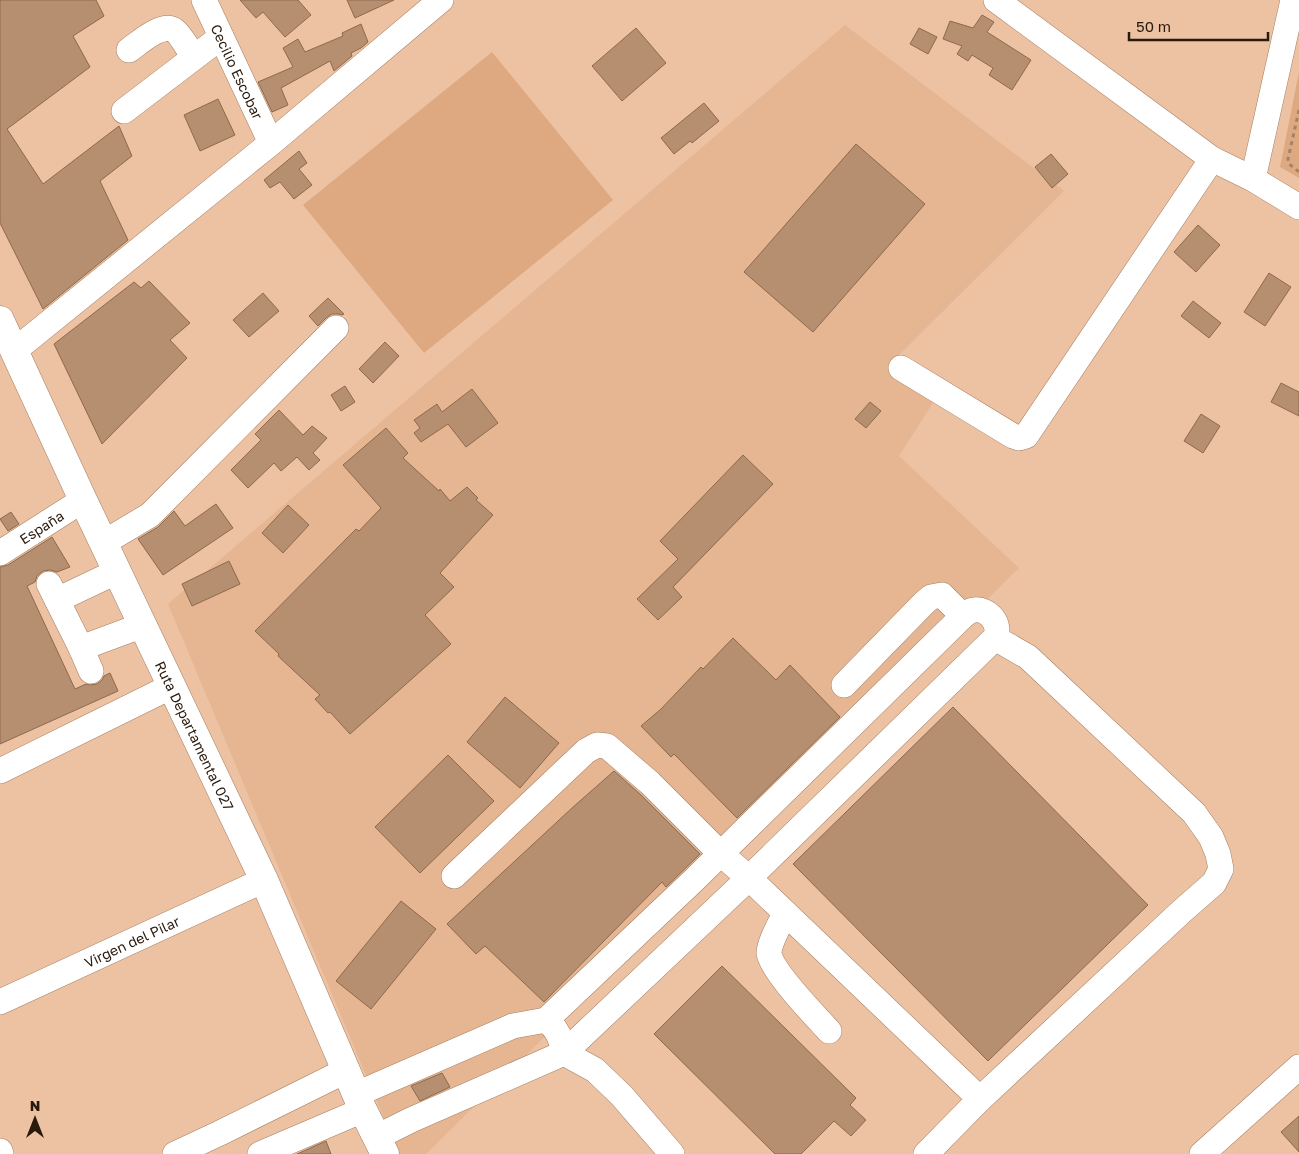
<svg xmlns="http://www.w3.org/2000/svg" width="1299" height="1154" font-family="'Golos Text',sans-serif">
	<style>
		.built { fill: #e6b692 }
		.green { fill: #dea981 }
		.building { fill: #b68e70; stroke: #8f694c }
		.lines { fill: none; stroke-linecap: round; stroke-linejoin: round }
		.minor-casing { stroke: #a57e60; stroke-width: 26 }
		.major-casing { stroke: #a57e60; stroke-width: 29 }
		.path { stroke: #a2826a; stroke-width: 3; stroke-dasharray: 4 4; stroke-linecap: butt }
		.minor { stroke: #fff; stroke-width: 25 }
		.major { stroke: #fff; stroke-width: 28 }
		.labels { text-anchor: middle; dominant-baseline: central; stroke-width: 4; stroke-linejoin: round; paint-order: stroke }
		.street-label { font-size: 14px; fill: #291a0e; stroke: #edc2a3 }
	</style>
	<rect width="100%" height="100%" fill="#edc2a3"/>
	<!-- built -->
	<path class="built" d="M845,25L1064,191L887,367L938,395L899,456L1019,568L426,1154H399L168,604Z"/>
	<!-- green -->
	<path class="green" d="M492,52L613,200L424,353L303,205Z
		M1299,72V178L1280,167Z"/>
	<!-- building -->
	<path class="building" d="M0,0H96L104,16L73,36L90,67L7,129L43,184L119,126L132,156L100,181L128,240L43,309L0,223Z
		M240,0H298L311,15L285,37L263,12L256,18Z
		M347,0H394L355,18Z
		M982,15L994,22L987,32L1031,60L1012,90L989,75L993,68L972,55L968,61L957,54L962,46L943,39L950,21L973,28Z
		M361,24L368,42L361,48L351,53L352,56L334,71L330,61L281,88L288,105L272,112L258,82L293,67L283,48L298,39L305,52L343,36L342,33Z
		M636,28L666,63L622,101L592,66Z
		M919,28L937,37L928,54L910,44Z
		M218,99L235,135L200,151L184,115Z
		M704,103L719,121L692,143L690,141L674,154L661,138Z
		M856,144L925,204L813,332L744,272Z
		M299,151L307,163L299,169L312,185L294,199L280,182L270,188L264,180Z
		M1051,154L1068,174L1052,188L1035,167Z
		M1198,225L1220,245L1196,272L1174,252Z
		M1269,273L1291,287L1265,326L1244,312Z
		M149,281L190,323L170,340L187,358L102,444L54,344L134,282L141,288Z
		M263,293L279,311L249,337L233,320Z
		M328,298L344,314L342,315L339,314H332L326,318L318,326L309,316Z
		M1193,301L1221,323L1209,338L1181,316Z
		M385,342L399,356L373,383L359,369Z
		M1281,383L1299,392V416L1271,402Z
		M345,386L355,402L341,411L331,395Z
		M472,389L498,423L466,447L448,424L421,442L414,433L420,428L414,420L437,404L442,412Z
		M870,402L881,411L866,428L855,419Z
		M279,410L303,435L312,426L327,438L313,453L320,460L309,470L297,457L281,471L274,463L248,488L231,470L261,440L255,434Z
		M1201,414L1220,426L1203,453L1184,441Z
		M386,428L408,453L403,458L439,491L440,489L450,501L467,487L478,498L476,500L493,515L440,573L454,587L425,615L451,644L350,734L330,712L328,713L315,699L320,695L278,656L279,654L255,631L356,529L359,531L381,508L343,465Z
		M743,455L773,484L673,587L682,597L658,620L637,599L678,559L660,541Z
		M216,504L233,528L163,575L138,539L158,527L174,511L185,526Z
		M288,505L309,525L283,553L262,533Z
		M11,512L19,524L8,531L0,519Z
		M52,537L70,567L57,572L50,570L43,571L37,576L35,582L27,586L75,689L86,684L90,685L97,684L102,680L104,676L110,673L118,691L0,744V567L8,565Z
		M229,561L240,584L192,606L182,584Z
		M733,638L776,680L790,665L840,717L737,818L674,754L671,757L641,726L661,709L701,667L703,669Z
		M505,697L559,743L520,788L467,742Z
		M953,707L1148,905L988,1061L793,864Z
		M448,755L494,801L420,873L375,827Z
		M614,771L640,794L700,854L666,887L662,882L544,1002L485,946L476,954L447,924L572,808Z
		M401,901L436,929L371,1009L336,981Z
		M722,966L856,1098L850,1105L866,1120L851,1136L834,1121L801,1154H775L654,1034Z
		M442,1073L450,1087L420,1101L411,1086Z
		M1299,1116V1152L1281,1132Z
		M326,1141L331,1154H297Z"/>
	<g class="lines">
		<defs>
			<g id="minor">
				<path id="s1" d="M204,0L271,143"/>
				<path d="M996,0L1212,159L1253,179L1299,207"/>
				<path d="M129,50C139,43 163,21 175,31C180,34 190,52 194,57"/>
				<path d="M124,111L221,37"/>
				<path d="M1253,179L1293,0"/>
				<path d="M14,351L271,143L441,0"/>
				<path d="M901,368L1013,436L1019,438L1026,436L1212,159"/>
				<path d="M103,543L150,515L336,328"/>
				<path id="s2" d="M0,553L83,500"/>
				<path d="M49,584L57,600L118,571"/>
				<path d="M57,600L81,648"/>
				<path d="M91,671L81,648L143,625"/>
				<path d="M844,685L924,603L931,597L942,595L963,616"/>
				<path d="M0,771L172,686"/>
				<path d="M454,876L586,751L597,745L607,746L650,783L721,854L749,878L980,1099"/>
				<path d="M785,913C781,922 769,943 769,953C771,970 816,1017 829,1031"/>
				<path id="s3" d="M0,1002L264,880"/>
				<path d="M546,1020C558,1029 561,1039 564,1053L595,1070L622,1096L672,1154"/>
				<path d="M357,1094L513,1026L546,1020L694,880L963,616C967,613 971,610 974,610C989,608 1002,625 995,638L749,878L564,1053L411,1120L377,1137"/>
				<path d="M0,1151L1,1154"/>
				<path d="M175,1154L220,1133L347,1070"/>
				<path d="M260,1154L363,1110"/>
				<path d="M926,1154L980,1099L1182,911L1214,883L1221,869L1218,854L1211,837L1194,813L1028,657L995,638"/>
				<path d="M1202,1154L1299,1067"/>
			</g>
			<g id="major">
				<path id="s4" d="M0,320L83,500L264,880L363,1110L385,1154"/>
			</g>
		</defs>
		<!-- minor casing -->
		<use href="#minor" class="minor-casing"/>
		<!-- major casing -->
		<use href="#major" class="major-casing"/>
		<!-- path -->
		<path class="path" d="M1299,110L1288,159L1289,164L1299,172"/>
		<!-- minor -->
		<use href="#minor" class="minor"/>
		<!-- major -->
		<use href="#major" class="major"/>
	</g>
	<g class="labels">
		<!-- street labels -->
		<g class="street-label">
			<text stroke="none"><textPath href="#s1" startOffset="79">Cecilio Escobar</textPath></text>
			<text stroke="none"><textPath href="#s2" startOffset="49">España</textPath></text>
			<text stroke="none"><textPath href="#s4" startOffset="459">Ruta Departamental 027</textPath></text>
			<text stroke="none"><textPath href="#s3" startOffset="145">Virgen del Pilar</textPath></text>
		</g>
	</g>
	<!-- north arrow -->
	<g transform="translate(35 1119)" stroke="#edc2a3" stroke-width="4" paint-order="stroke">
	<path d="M0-4L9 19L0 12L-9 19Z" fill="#291a0e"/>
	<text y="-8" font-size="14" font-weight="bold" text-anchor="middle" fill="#291a0e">N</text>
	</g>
	<!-- scale -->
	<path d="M1129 32v8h139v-8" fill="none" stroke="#291a0e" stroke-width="2.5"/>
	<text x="1136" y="32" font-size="15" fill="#291a0e" stroke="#edc2a3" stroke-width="4" paint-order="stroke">50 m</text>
</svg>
